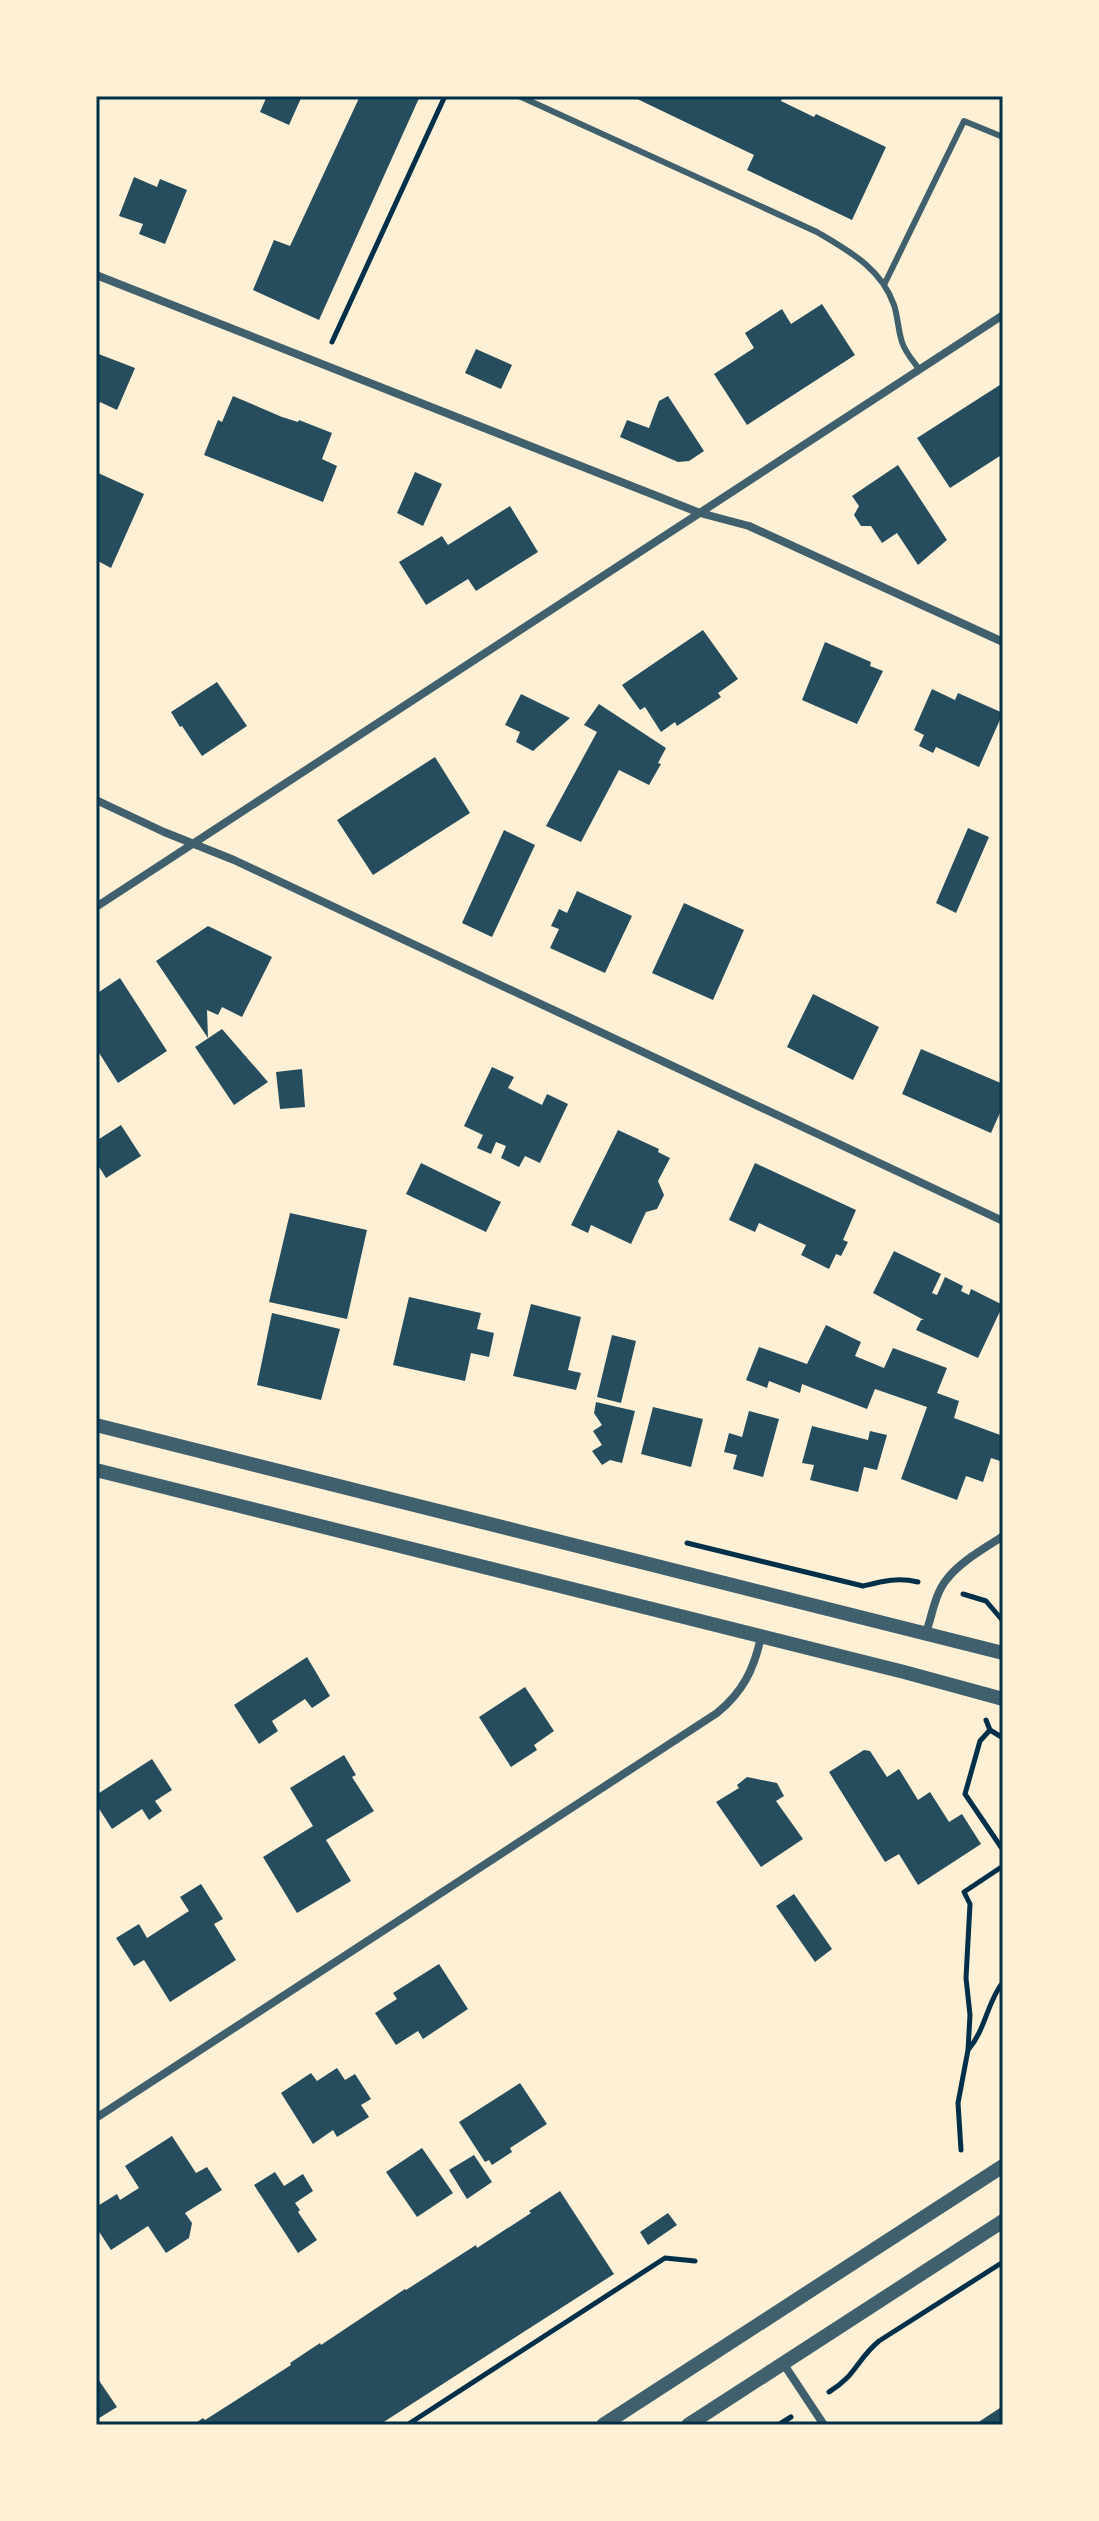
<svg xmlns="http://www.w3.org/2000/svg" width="1099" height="2521" font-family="'Sofia Sans Condensed',sans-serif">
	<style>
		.building { fill: #264d5e }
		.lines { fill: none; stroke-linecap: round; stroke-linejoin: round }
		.path { stroke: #003049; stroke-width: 5 }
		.service { stroke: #3f606c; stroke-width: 6 }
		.minor { stroke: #3f606c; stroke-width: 8 }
		.tertiary { stroke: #3f606c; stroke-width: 14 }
		.neatline { fill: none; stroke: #003049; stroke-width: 3 }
	</style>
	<rect width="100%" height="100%" fill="#fdf0d5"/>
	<!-- building -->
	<path class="building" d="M267,96H302L289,125L260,112Z
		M360,96H420L319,320L253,290L274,240L290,246Z
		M631,96H783L781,101L814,117L816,114L886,147L852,220L747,170L754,155Z
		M134,177L157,187L160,179L187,190L165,244L139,234L143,224L119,216Z
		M822,304L855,355L747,425L714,374L754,348L745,333L782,309L791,324Z
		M476,349L512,365L501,389L465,373Z
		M96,353L135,368L117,410L100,402L96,411Z
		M1003,383V454L950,488L917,438Z
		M233,396L282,417L298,422L299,420L332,433L322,459L337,466L323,502L204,455L218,420L222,422Z
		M668,396L704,451L689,461L678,462L620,437L627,420L649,428L659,401Z
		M898,465L947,540L918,565L897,533L882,543L871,526H861L854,515L859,506L852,496Z
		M96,472L144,494L111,568L96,560Z
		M415,472L442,484L423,526L397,513Z
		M510,506L538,552L476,591L468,579L426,605L399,562L442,536L448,545Z
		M703,630L738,679L718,693L721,697L677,726L675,722L661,732L645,707L640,710L622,685Z
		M825,642L871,662L870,666L883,671L857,724L802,700Z
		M217,682L247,726L202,756L182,726L180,727L171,712Z
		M932,689L955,700L958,693L1003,713L979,767L936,747L933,753L919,746L924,735L914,730Z
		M521,694L570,718L533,751L516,742L520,732L505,725Z
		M599,704L666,748L658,763L661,764L649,785L619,770L581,842L546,826L597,732L584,725Z
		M435,757L470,813L373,875L337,820Z
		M968,828L989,837L956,913L936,903Z
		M504,830L535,845L492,937L462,923Z
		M577,891L632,916L605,973L550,948L559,929L551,926L559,909L567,913Z
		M684,903L744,930L713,1000L652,973Z
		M208,926L272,957L242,1017L222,1007L218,1015L207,1010L208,1038L156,961Z
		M120,978L167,1051L118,1083L96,1048V994Z
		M813,994L879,1027L853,1080L787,1047Z
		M222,1029L268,1082L234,1105L195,1047Z
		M921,1049L1003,1084V1106L991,1133L902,1094Z
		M492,1067L514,1077L508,1088L542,1105L547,1094L568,1104L540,1163L525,1156L519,1167L501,1158L506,1146L496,1142L491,1154L477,1148L483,1135L464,1126Z
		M302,1069L305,1107L280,1109L276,1072Z
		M121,1125L141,1156L106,1178L96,1162V1141Z
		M618,1130L659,1149L658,1152L670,1158L658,1181L664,1195L657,1209L646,1212L631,1244L591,1225L588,1233L571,1225Z
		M421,1163L501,1202L486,1232L406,1194Z
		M755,1163L856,1210L843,1240L848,1242L841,1256L836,1254L829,1269L801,1255L806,1245L759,1223L755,1232L729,1220Z
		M290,1213L367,1230L347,1319L269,1302Z
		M894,1251L941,1274L932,1293L937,1295L945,1277L963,1286L961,1291L969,1295L971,1289L1003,1305L978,1358L916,1330L921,1320H924L873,1293Z
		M409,1297L481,1313L477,1329L494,1333L489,1357L471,1353L465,1381L393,1365Z
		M531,1304L581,1317L568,1370L581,1373L576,1390L513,1376Z
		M272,1313L340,1329L321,1400L257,1385Z
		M826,1325L861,1342L855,1356L884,1368L893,1348L947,1368L937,1393L959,1401L954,1418L1003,1436V1462L991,1458L983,1482L966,1476L957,1500L901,1479L927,1407L875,1389L867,1409L802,1384L800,1393L769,1381L767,1388L746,1380L759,1347L807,1364Z
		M612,1335L636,1341L621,1403L597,1397Z
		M596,1402L635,1411L622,1463L610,1460L602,1465L592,1451L602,1445L593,1431L602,1425L594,1413Z
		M653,1407L703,1419L691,1467L641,1454Z
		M749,1411L779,1419L763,1477L733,1469L737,1455L724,1452L729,1433L742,1437Z
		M812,1426L868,1440L870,1431L887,1435L877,1470L864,1467L858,1492L810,1480L814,1465L802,1463Z
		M307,1657L330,1696L312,1708L305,1699L272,1721L278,1731L259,1744L234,1705Z
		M525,1687L554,1731L534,1745L537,1750L511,1767L479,1717Z
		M864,1750L870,1751L887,1777L899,1769L918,1800L930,1792L949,1822L962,1814L981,1844L918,1885L899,1854L885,1862L829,1772Z
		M344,1755L356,1775L352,1777L374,1811L326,1840L351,1881L297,1913L263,1857L313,1826L290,1788Z
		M152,1759L172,1790L155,1801L162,1811L149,1820L142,1809L112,1829L96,1804V1795Z
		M747,1777L777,1783L784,1796L776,1801L803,1839L761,1867L716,1802L739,1788L737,1785Z
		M201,1884L223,1919L214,1924L236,1960L170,2002L144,1960L134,1966L116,1938L139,1924L147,1938L189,1911L180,1897Z
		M794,1894L832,1949L815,1962L776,1906Z
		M439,1964L468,2009L423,2039L418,2031L396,2045L375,2013L397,1999L393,1993Z
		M337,2068L345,2080L355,2074L371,2099L361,2105L369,2117L337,2137L333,2130L313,2144L281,2093L311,2073L317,2081Z
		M520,2083L547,2124L510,2148L512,2152L492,2165L489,2160L485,2162L459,2122Z
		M172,2136L196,2173L207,2167L222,2190L185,2213L192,2223L189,2238L166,2253L148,2226L111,2250L96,2227V2207L117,2194L120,2200L139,2188L125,2166Z
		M422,2148L453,2193L417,2217L386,2172Z
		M474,2155L492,2182L467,2199L449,2170Z
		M275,2172L284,2186L303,2174L313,2191L295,2203L300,2210L298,2212L317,2240L298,2253L254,2185Z
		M560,2191L614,2274L379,2425H193L203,2418L205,2420L291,2365L290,2363L320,2343L321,2345L405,2289L406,2290L476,2245L477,2248L531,2213L529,2211Z
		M668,2213L677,2225L648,2245L640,2232Z
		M96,2376L117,2407L96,2420Z
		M1003,2406V2425H974Z"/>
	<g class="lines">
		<!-- path -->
		<path class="path" d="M332,342L445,96
			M687,1543L863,1586C883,1581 898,1577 918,1582
			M963,1594L986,1601L1003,1621
			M986,1720L990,1730L1003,1738
			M990,1730L980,1741L965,1794L1003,1850
			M968,2050C986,2029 987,2002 1003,1982
			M961,2150L958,2103L968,2050L970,2015L966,1978L970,1904L964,1892L1003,1866
			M829,2392C856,2376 857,2359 879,2341L1003,2262
			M407,2425L665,2258L695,2261
			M778,2425L791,2417"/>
		<!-- service -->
		<path class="service" d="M519,96L817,232C849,251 881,268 894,305C898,317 898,330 902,342C905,352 913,361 919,369
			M884,285L964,121L1003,137"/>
		<!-- minor -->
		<path class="minor" d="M96,275L700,513L749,526L1003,642
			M96,800L164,832L234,860L1003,1221
			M96,907L1003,315
			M926,1633C932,1616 935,1593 947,1579C961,1561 984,1549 1003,1536
			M96,2118L717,1713C743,1692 754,1669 761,1637
			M783,2363L824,2425"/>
		<!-- tertiary -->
		<path class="tertiary" d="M96,1425L1003,1653
			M96,1470L904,1672L1003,1699
			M603,2425L1003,2166
			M688,2425L1003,2221"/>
	</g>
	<!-- border -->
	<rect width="1099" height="2521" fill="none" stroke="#fdf0d5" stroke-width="196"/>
	<rect x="98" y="98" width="903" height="2325" class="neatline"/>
</svg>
